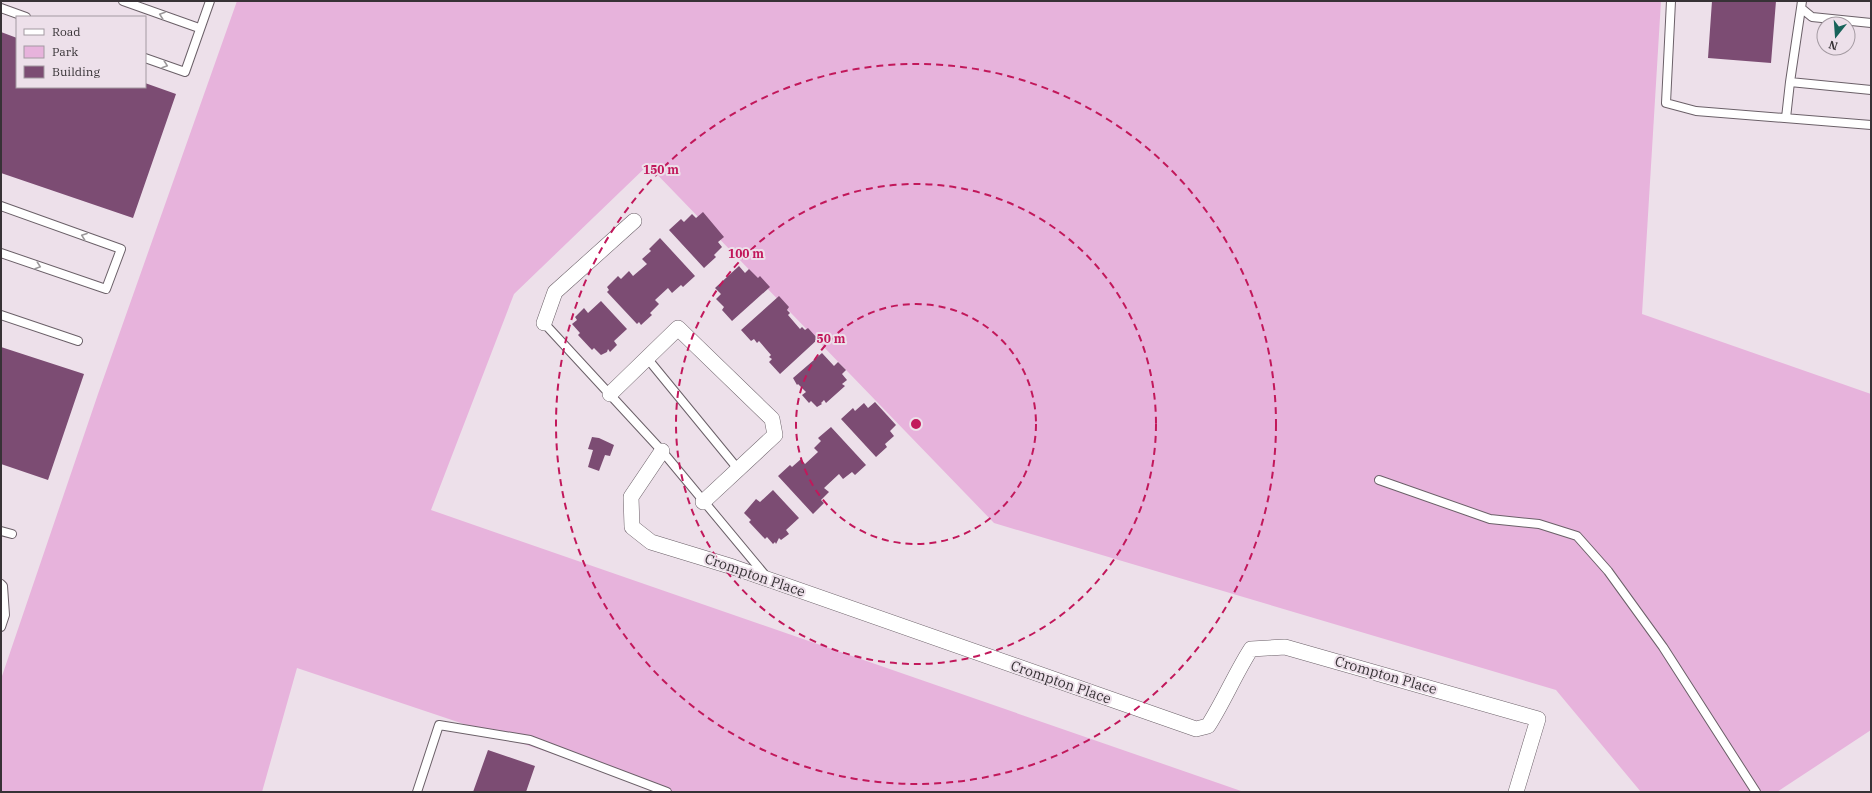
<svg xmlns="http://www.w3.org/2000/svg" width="1872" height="793" font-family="'IBM Plex Serif',serif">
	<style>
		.green { fill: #e7b3dc }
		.building { fill: #7c4c73 }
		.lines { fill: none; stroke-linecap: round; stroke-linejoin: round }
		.service-casing { stroke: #6b6068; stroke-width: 10 }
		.minor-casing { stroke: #6b6068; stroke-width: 16 }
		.service { stroke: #fff; stroke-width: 8 }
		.minor { stroke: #fff; stroke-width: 15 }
		.oneway { stroke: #9b989a }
		.ring { fill: none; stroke: #c2185b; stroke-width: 2; stroke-dasharray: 7 5 }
		.labels { text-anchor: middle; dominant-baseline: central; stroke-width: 4; stroke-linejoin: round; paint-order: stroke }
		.street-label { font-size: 14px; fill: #373236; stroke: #ede0ea }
		.centre { fill: #c2185b; stroke: #ede0ea; stroke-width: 2 }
		.ring-label { font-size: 12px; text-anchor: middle; font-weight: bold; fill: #c2185b; stroke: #ede0ea; stroke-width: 4; stroke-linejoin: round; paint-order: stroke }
	</style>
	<rect width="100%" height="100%" fill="#ede0ea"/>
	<!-- green -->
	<path class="green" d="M237,1H1661L1642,314L1871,394V730L1777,792H1641L1556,690L994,523L648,165L514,294L431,510L1244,792H667L297,668L262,792H1V679L98,394Z"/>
	<!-- building -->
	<path class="building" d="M1712,1H1776L1771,63L1708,58Z
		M1,32L17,38V87H145V83L176,94L133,218L1,173Z
		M703,212L724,237L718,242L722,247L714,255L716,257L704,268L669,230L681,219L684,222L692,214L696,218Z
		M660,238L695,276L683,287L681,285L672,293L668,288L655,300L659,304L650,313L652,315L641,325L639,322L637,324L607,292L609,290L607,287L618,276L621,279L629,271L633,276L647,264L642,259L651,251L649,249Z
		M739,266L745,273L749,269L758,278L760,276L770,287L732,321L722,310L724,307L716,299L721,294L715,288Z
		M779,296L789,307L787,310L790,313L788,315L800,329L802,327L805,330L808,328L818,339L780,374L769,362L772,359L769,357L771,355L759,341L757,343L754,339L751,341L741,330Z
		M601,301L627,329L614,341L617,345L610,352L608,349L607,352L601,355L594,348L592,350L578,335L580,333L572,324L577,320L575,317L584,308L588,313Z
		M1,347L84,374L48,480L1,464Z
		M822,353L834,366L838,362L846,370L842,374L847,380L842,384L845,386L826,403L824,400L821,403L822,404L817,407L811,401L809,403L802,395L806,392L798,384L797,385L793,378Z
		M875,402L896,425L890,431L894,436L885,444L887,447L876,457L841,419L853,408L855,411L864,403L868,408Z
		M831,427L866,465L855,475L852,472L843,479L839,474L824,488L829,492L821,500L824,503L813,514L778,476L790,465L792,467L801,459L805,464L818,452L814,448L821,441L818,438Z
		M592,437L599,438L614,445L610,456L605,455L599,471L588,467L593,450L588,449Z
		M773,490L799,518L786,530L789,534L781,540L779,538L776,544L775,542L773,544L767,537L765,539L749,522L751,520L744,513L756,499L760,502Z
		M488,750L535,766L526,792H473Z"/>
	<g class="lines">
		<defs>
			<path id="service" d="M123,1L199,28
				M1671,1L1666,103L1696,111L1871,125
				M1802,1L1801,8L1812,17L1871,23
				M1,8L26,17
				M145,58L185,72L210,1
				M1790,82L1801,8
				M1786,118L1790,82L1871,90
				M1,206L121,249L106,289L1,253
				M1,315L78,341
				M544,323L662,451L765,575
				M647,358L738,469
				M1379,480L1490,519L1539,524L1577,536L1608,571L1663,647L1756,792
				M1,531L12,534
				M1,584L3,586L5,615L1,627
				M417,792L439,725L530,740L667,792"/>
			<path id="minor" d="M544,323L555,292L634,221
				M610,394L678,328L772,419L775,435L703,502
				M662,451L631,497L632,527L651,542L733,567L1196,729L1208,726C1224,701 1235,674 1251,649L1285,647L1538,719L1516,792"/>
		</defs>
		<!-- service casing -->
		<use href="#service" class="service-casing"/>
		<!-- minor casing -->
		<use href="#minor" class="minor-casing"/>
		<!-- service -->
		<use href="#service" class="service"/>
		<!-- minor -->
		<use href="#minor" class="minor"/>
	</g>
	<!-- one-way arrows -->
	<defs><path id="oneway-chevron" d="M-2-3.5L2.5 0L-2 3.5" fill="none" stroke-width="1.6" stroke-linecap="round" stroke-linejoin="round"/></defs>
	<g class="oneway">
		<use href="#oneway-chevron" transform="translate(162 15) rotate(-161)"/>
		<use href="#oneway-chevron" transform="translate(165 65) rotate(19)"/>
		<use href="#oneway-chevron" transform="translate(84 236) rotate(-160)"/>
		<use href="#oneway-chevron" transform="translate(38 266) rotate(19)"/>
	</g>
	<!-- distance rings -->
	<g class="ring">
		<circle cx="916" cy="424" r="120"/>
		<circle cx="916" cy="424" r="240"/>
		<circle cx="916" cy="424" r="360"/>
	</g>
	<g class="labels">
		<!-- street labels -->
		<g class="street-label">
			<text transform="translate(755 575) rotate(19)">Crompton Place</text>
			<text transform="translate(1386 675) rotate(16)">Crompton Place</text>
			<text transform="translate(1061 682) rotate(19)">Crompton Place</text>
		</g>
	</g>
	<circle cx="916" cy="424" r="6" class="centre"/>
	<g class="ring-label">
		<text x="661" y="174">150 m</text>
		<text x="746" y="258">100 m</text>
		<text x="831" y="343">50 m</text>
	</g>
	<!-- border -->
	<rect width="1872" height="793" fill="none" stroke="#373236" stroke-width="4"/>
	<!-- legend -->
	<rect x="16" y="16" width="130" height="72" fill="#ede0ea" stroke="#a49aa2"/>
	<rect x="24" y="29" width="20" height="6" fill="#ffffff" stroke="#a49aa2"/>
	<text x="52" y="36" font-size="12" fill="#373236">Road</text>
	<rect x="24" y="46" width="20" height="12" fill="#e7b3dc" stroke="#a49aa2"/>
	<text x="52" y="56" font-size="12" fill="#373236">Park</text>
	<rect x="24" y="66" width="20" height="12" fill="#7c4c73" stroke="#a49aa2"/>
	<text x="52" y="76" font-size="12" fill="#373236">Building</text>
	<!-- north arrow -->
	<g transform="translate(1836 36) rotate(197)"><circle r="19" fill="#ede0ea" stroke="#a49aa2"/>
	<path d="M0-3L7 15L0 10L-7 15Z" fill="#18635a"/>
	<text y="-6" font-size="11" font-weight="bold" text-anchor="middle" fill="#373236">N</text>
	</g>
</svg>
